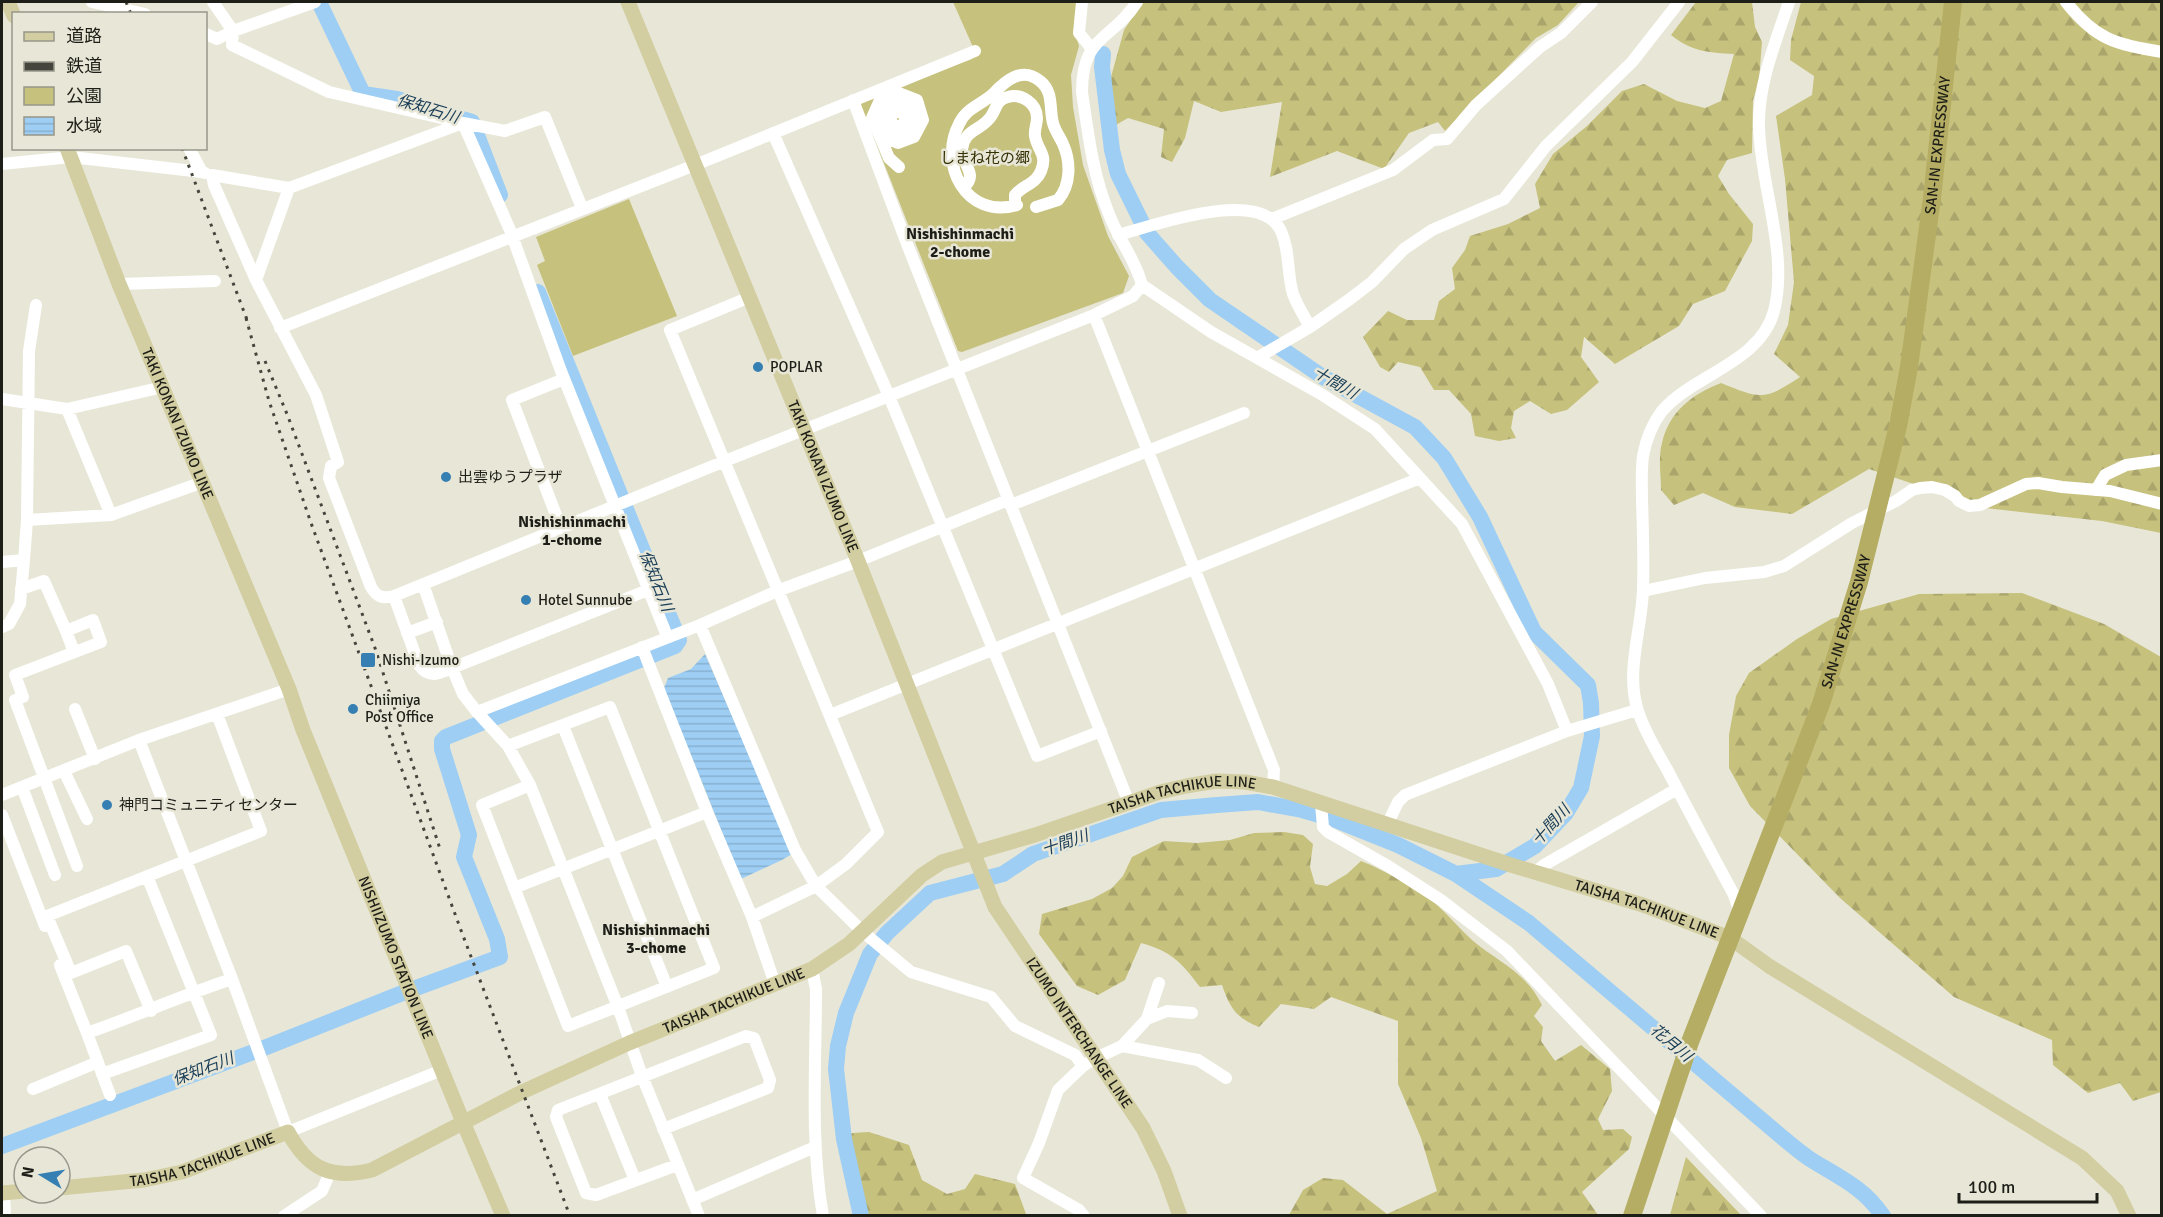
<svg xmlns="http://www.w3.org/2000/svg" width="2163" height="1217" font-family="Signika,'Noto Sans JP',sans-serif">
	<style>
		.green { fill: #c6c17d }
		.forest { fill: url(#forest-firs) }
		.water { fill: url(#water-rules) }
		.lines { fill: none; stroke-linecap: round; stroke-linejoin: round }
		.river { stroke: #9ecef4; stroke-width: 16 }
		.minor { stroke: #fff; stroke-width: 12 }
		.major { stroke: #d2cea1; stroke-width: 15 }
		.highway { stroke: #b4ad63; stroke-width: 18 }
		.rail { stroke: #46453d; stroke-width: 3; stroke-dasharray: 3 6; stroke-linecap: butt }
		.poi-dot { fill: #357fb3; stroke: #e8e7d7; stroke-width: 2 }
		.labels { text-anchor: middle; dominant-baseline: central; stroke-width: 5; stroke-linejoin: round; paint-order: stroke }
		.street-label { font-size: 15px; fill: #1e1e18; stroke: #e8e7d7 }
		.park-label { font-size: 15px; fill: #332f03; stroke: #e8e7d7 }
		.poi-label { font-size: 15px; fill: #1e1e18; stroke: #e8e7d7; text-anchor: start }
		.water-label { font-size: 16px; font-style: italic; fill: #183c56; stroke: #e8e7d7 }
		.neighbourhood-label { font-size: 16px; font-weight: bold; fill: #1e1e18; stroke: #e8e7d7 }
	</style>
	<defs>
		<pattern id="forest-firs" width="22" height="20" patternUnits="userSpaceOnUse" patternTransform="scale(1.5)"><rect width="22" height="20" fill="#c6c17d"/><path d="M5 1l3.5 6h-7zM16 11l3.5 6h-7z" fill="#aaa56b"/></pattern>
		<pattern id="water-rules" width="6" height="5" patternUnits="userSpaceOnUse" patternTransform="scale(1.5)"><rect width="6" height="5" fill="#9ecef4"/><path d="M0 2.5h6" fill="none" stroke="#88b0d0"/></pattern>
	</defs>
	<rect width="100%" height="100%" fill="#e8e7d7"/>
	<!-- green -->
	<path class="green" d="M953,2H1078L1075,33L1079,46L1071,75L1073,107L1083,165L1108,236L1129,276L1123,293L962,352L958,351L861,105L862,101L972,59L973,47Z
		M629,199L677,316L573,356L537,265L545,261L536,237Z"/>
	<!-- forest -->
	<path class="forest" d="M1143,2H1579L1558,25L1536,38L1445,131L1438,122L1409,133L1384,169L1337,151L1270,177L1282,102L1221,112L1194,101L1185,138L1172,162L1161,157L1164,129L1128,118L1114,126L1109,84L1124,30Z
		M1696,2H1752L1755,27L1762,42L1759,80L1753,100L1752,153L1727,160L1718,176L1729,194L1753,224L1752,241L1725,291L1693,304L1679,326L1615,364L1584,337L1581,357L1599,382L1567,410L1551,414L1530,401L1514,411L1511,428L1516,438L1499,441L1475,436L1471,414L1449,390H1434L1420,367L1398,362L1389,372L1380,367L1363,337L1388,311L1407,320H1434L1439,301L1455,289L1452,268L1465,250L1470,236L1508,224L1540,208L1535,184L1553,154L1587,126L1622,91L1644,84L1677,101L1705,108L1721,101L1734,54C1709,53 1690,51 1671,35Z
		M1801,2H2161V533L2102,521L1985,508L1869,469L1792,514L1735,507L1703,493L1674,505L1661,490C1661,475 1658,457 1662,443C1669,412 1692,394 1721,383C1761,399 1763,401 1800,377L1774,354L1788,325L1794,282L1785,179L1776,116L1812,95L1814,76L1790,60L1791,40Z
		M2022,593L2104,624L2161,657V1092L2133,1101L2120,1083L2088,1093L2053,1065L2052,1040L1954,997L1840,898L1750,806L1729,768V735L1736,696L1749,673L1797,639L1831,619L1919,594Z
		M1284,832L1303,835L1313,844L1310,867L1315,884L1327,886L1347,874L1361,861C1382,869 1420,890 1437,905C1449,916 1460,929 1472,940C1498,962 1526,972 1542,1005L1534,1016L1543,1027L1541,1041L1555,1061L1581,1045L1610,1069L1612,1091L1598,1119L1603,1130L1623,1129L1632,1137L1629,1149L1582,1192L1598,1215H1289L1303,1190L1323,1178L1343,1180L1387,1214L1437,1191L1421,1138L1398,1084V1021L1331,997L1314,1009L1281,1004L1259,1027C1236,1018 1230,1008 1222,985L1200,987C1181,962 1171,951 1141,943L1125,980L1098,995L1077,986L1039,934L1042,914L1092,899L1112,888L1123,876L1132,857L1164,841L1197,843L1230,840L1254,833Z
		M869,1132L909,1145L922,1180L947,1194L965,1189L975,1174L1015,1184L1026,1214L1029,1215H855L840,1147L852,1133Z
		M1686,1157L1741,1215H1670Z"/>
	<!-- water -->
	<path class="water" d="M705,654L792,854L782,860L741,879L664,688L668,678L691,669Z"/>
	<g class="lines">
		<!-- river -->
		<path class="river" d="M319,2L363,94L397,99L472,122L500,195
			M1103,54L1102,67L1112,150L1118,174L1147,233L1177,267L1210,300L1323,377L1415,427L1444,458L1480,517L1534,632L1588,685L1591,703L1592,736L1581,788L1566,813L1535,846L1496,869L1456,874
			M416,988L500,957L497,939L464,857L469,835L442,749V741L446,737L675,646L679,640L538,292
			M2,1146L264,1048L405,992
			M861,1216L844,1139L836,1069L838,1046L846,1013L870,954L887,933L930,893L1003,874L1033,854L1161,810L1217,805L1258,802L1302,810L1333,819L1398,845L1456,874L1529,923L1783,1138C1793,1146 1803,1155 1813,1161C1841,1178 1864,1188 1883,1216"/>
		<!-- minor -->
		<path class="minor" d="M92,2L145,14
			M213,2L233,31L232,45L329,92L463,123L505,131L545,117L582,208
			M1082,2L1079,33L1092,49
			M1137,2C1112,41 1082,34 1082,92C1088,133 1093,176 1109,214C1118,239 1136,260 1142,285L1211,332L1321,394L1375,429L1462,524L1548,684L1567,731
			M2066,2C2096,40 2115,44 2162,52
			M206,34L217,39L233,31L315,2
			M853,100L907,244L1129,803
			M883 118a15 15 0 1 1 30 0a15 15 0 1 1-30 0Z
			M891 119a7 7 0 1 1 14 0a7 7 0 1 1-14 0Z
			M463,123L289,188L212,175L214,185L256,280L316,395L338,462L331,466L329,478L371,587C377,597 382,599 394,596L725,461L1094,315L1133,296L1142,285
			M463,123L510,230L561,371L667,636
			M877,127L881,136L898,143L914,137L923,120L917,100L899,93L880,100L872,118L889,158L899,167
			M773,133L889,396L1037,756L1101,731
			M189,148L202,172L205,173
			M2,164L71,157L202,172
			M964,187C979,174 961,164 962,149C964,131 978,131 988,120C997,112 994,100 1008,97C1021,93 1037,103 1037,118C1037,124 1034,130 1035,136C1037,150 1048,154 1041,171C1036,184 1023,185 1015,195V205
			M1017,205C966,220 938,164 959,124C966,108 981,105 993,94C1005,81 1022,66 1040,81C1054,92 1049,108 1053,123C1055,131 1060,137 1063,144C1071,162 1071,185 1058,200L1036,207
			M1272,219L1393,170L1433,140L1447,139L1476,105L1540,47L1561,33L1592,2
			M1118,235C1153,226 1260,186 1281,231C1290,251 1287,274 1293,294C1297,305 1304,316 1310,327
			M256,280L289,188
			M119,284L215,281
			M750,297L670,330L878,832L846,864L816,886L752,917
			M1094,315L1274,770L1273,787
			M280,328L695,165L975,51
			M1257,358L1310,327L1350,299L1372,282L1404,249L1432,230L1504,199L1546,146L1632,62L1679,2
			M2,399L67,409L163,387
			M67,409L111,515
			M2096,490L2105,475L2126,465L2162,460
			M1011,505L1244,413
			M27,520L111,515L203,482
			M561,528L512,400L564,379
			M2,562L24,560
			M21,589L44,581L66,631
			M648,590L452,668L463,694L477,712L508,746L530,785L618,1007L642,1076L699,1216
			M1643,591L1705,578L1764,572L1784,566L1852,523L1896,501L1912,490L1920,488L1932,487L1945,490L1955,496L1959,501L1969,506L1980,505L2026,484L2038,483L2062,487L2110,491L2162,504
			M394,596L419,665C429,679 439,674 452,668L423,584
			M700,625L795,850L816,886L863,932L911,972L991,997L1015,1026L1075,1055L1083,1066
			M2,627L9,624L20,604L24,560L27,520L29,351L36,305
			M407,633L437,622
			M642,647L707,812L752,917L775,984
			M74,652L66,631L93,620L101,642L15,675L23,697L15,700L77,866
			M75,709L95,759
			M477,712L700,625L777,591L858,561L1008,500
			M830,715L1420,478
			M563,726L667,987
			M139,740L232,979L288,1132L442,1070
			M508,746L610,707L714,968L568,1026L482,805L530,785
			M64,771L87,819
			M22,787L55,875
			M2,795L139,740L289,689
			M1321,804L1323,827L1328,832L1388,866L1441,900L1507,951L1761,1216
			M2,815L45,926
			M1387,825L1398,802L1405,795L1567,731L1637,710
			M1534,873L1544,865L1677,789
			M514,888L707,812
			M1737,914L1738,907L1734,895C1712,854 1690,814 1669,773C1658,753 1645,733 1638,711C1625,672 1642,629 1643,589C1644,560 1643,530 1642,500C1642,486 1641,471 1643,456C1646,440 1652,424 1662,411C1694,374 1760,363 1774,311C1789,252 1760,186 1759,126C1758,84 1776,41 1789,2
			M60,965L87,1033
			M812,969L816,989C816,1064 810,1142 823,1216
			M151,1011L126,951L71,973L47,916L261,831L217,714
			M1147,1019L1167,1011L1192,1013
			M1122,1046L1147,1019L1159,983
			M102,1074L211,1035L147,876
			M33,1089L98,1062
			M600,1094L635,1180
			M110,1095L87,1033C136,1016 183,995 232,979
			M663,1129L768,1088L770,1080L754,1038L746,1036L558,1110L556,1117L586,1193L596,1195L677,1165
			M4,1193L5,1216
			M692,1200L815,1147
			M284,1216L322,1191L330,1172
			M1084,1216L1079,1210L1023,1178L1039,1143L1058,1090L1083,1066L1096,1058L1122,1046L1198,1060L1226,1078"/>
		<!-- major -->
		<g class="major">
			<path d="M8,2L14,16"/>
			<path id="s1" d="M628,2L858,561L995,907L1143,1128L1164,1171L1180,1216"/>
			<path id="s2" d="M67,148L119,284L289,689L303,730L463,1122L503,1216"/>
			<path id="s3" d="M60,1188L144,1180L182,1172L288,1132C308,1169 331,1180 372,1170L522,1092L629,1043L812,969L849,944L922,875L942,862L1035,835L1160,792L1186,786L1216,781L1245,782L1273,787L1511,865L1643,905L1730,938L1769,966L2082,1158L2117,1191L2129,1216"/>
			<path d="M2,1193L24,1191"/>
		</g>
		<!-- highway -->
		<path class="highway" id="s4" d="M1632,1216L1690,1042L1821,704L1859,582L1898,426L1909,367L1932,198L1953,2"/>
		<!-- rail -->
		<path class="rail" d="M126,2L131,14
			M182,148L249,325
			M246,318L269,401L311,523L462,933L570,1216
			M265,361L287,414L375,648L441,852"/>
	</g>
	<!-- markers -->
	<g class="poi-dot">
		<circle cx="758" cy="367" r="6"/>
		<circle cx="446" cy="477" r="6"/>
		<circle cx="526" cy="600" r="6"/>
		<rect x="360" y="652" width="16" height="16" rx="3"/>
		<circle cx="353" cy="709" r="6"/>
		<circle cx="107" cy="805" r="6"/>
	</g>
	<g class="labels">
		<!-- street labels -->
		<g class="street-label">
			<text stroke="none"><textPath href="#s4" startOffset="1118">SAN-IN EXPRESSWAY</textPath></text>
			<text stroke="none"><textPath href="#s2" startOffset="297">TAKI KONAN IZUMO LINE</textPath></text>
			<text stroke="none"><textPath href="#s1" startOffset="513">TAKI KONAN IZUMO LINE</textPath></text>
			<text stroke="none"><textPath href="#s4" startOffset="632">SAN-IN EXPRESSWAY</textPath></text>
			<text stroke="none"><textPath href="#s3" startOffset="1242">TAISHA TACHIKUE LINE</textPath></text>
			<text stroke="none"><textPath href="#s3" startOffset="1728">TAISHA TACHIKUE LINE</textPath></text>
			<text stroke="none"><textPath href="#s2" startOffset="874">NISHIIZUMO STATION LINE</textPath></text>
			<text stroke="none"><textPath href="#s3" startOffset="738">TAISHA TACHIKUE LINE</textPath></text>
			<text stroke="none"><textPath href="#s1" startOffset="1128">IZUMO INTERCHANGE LINE</textPath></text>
			<text stroke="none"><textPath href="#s3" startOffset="146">TAISHA TACHIKUE LINE</textPath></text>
		</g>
		<!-- park labels -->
		<g class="park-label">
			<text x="985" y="158">しまね花の郷</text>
		</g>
		<!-- poi labels -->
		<g class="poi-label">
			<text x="770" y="367">POPLAR</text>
			<text x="458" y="477">出雲ゆうプラザ</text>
			<text x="538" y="600">Hotel Sunnube</text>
			<text x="382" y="660">Nishi-Izumo</text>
			<text x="365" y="700">Chiimiya<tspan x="365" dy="17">Post Office</tspan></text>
			<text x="119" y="805">神門コミュニティセンター</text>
		</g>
		<!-- water labels -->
		<g class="water-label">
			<text transform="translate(428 109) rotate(17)">保知石川</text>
			<text transform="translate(1335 383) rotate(30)">十間川</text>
			<text transform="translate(656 581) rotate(68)">保知石川</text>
			<text transform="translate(1551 825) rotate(-48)">十間川</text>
			<text transform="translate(1065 843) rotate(-19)">十間川</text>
			<text transform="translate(1671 1043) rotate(40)">花月川</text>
			<text transform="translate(203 1069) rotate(-21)">保知石川</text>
		</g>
		<!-- neighbourhood labels -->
		<g class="neighbourhood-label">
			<text x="960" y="234">Nishishinmachi<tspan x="960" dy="18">2-chome</tspan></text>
			<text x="572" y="522">Nishishinmachi<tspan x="572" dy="18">1-chome</tspan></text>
			<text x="656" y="930">Nishishinmachi<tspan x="656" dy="18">3-chome</tspan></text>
		</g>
	</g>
	<!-- border -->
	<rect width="2163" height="1217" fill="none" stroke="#1e1e18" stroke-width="6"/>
	<!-- legend -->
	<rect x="12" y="12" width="195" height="138" fill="#e8e7d7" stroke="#97978b" stroke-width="1.5"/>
	<rect x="24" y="32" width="30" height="9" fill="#d2cea1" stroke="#97978b" stroke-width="1.5"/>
	<text x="66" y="42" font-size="18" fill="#1e1e18">道路</text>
	<rect x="24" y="62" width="30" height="9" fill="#46453d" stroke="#97978b" stroke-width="1.5"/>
	<text x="66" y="72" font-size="18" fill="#1e1e18">鉄道</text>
	<rect x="24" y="87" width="30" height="18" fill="#c6c17d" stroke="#97978b" stroke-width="1.5"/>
	<text x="66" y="102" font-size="18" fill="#1e1e18">公園</text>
	<rect x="24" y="117" width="30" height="18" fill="url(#water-rules)" stroke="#97978b" stroke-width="1.5"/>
	<text x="66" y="132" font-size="18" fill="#1e1e18">水域</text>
	<!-- north arrow -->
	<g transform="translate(42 1175) rotate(281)"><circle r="28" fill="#e8e7d7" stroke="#97978b" stroke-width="1.5"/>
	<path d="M0-4.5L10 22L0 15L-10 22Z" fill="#357fb3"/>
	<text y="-9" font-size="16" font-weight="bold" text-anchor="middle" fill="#1e1e18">N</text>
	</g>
	<!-- scale -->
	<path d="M1959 1193v9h138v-9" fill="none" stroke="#1e1e18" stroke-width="3"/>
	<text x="1968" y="1193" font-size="18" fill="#1e1e18" stroke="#e8e7d7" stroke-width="4.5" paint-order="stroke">100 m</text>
</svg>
